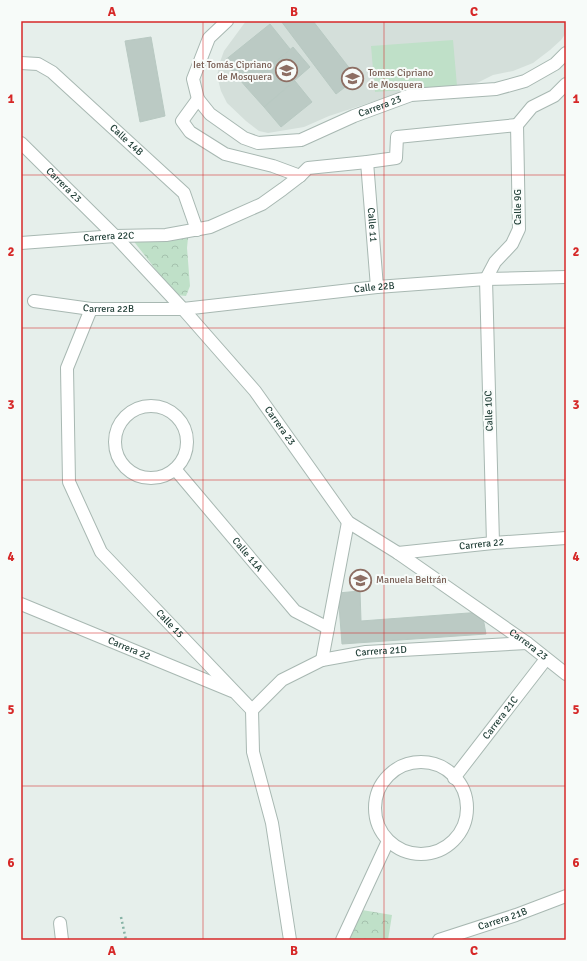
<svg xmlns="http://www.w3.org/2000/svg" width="587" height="961" font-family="Signika,sans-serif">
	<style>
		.built { fill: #d4dfda }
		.park { fill: url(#park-crowns) }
		.pitch { fill: #bfe0c8 }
		.building { fill: #bbcac4; stroke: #b8c9c2 }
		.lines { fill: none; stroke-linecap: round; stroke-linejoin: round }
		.minor-casing { stroke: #a8b8b2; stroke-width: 14 }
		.path { stroke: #86b3a5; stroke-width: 2.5; stroke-dasharray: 2 3; stroke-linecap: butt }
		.minor { stroke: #fff; stroke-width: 12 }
		.grid { fill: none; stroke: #d62828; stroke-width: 1; stroke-opacity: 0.55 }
		.labels { text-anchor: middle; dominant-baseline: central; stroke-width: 4; stroke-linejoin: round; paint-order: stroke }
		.education-label { font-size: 10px; fill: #785e54; stroke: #f7fbf9; text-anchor: start }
		.street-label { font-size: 10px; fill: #24423a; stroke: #f7fbf9 }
		.neatline { fill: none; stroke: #d62828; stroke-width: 1.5 }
		.grid-label { font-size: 13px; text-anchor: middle; font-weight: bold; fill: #d62828 }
	</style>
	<defs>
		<pattern id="park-crowns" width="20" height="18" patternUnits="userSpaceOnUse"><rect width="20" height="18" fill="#bfe0c8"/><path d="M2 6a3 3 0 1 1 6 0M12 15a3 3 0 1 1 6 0" fill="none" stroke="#a4c1ad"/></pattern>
	</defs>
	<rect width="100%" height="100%" fill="#e6efeb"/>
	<!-- built -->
	<path class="built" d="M246,21H566V33L561,40L550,50L533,63L513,71L493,75L479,82L464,87L375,101L329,116L304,127L268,133L259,131L246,121L227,103L221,91L217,76L220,62L224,51Z"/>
	<!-- park -->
	<path class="park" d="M188,238L187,248L190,286L186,296L177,295L160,275L132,239Z
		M362,910L392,915L388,940H350L354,924Z"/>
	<!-- pitch -->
	<path class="pitch" d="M453,40L457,86L375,92L371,46Z"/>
	<!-- building -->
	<path class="building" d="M281,21H313L357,78L336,94Z
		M270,24L290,49L246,87L224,61Z
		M151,37L165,116L140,122L125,41Z
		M293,47L310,67L264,107L246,87Z
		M295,81L312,102L281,127L264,107Z
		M360,591L361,621L482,612L486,634L342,644L338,593Z"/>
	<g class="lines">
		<defs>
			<g id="minor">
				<path id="s1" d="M227,21L209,38L193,79L198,99L210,114L244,138L258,143L301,140L354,116L411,95L496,89L525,81L555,64L566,53"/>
				<path id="s2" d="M21,63L38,64L52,72L184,193L197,230"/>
				<path d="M198,99L182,121L190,132L225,154L273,166L300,176"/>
				<path d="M517,125L532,107L554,96L566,84"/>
				<path id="s3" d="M21,143L115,236L183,309L255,391L348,522L398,553L527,643L566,674"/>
				<path id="s4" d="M367,162L377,287"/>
				<path id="s5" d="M21,243L115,236L166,235L210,227L262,204L283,189L300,176L308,168L367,162L396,158L397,137L517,125"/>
				<path id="s6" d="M34,301L91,309H183L377,287L486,279L566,277"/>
				<path id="s7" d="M91,309L67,368L69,482L101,552L252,710L253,752L272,823L290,940"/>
				<circle cx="151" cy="442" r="36"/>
				<path id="s8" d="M175,469L295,611L328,628"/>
				<path d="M493,543L486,279L495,262L512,244L519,229L517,125"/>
				<path id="s9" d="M398,553L493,543L566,538"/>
				<path id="s10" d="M21,604L232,691"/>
				<path d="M322,660L348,522"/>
				<path id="s11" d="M252,710L282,680L322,660L366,652L527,643"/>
				<circle cx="421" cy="808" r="46"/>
				<path id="s12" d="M454,778L546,659"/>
				<path d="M60,923L62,940"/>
				<path d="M342,940L388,841"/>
				<path id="s13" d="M439,940L516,915L566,896"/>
			</g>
		</defs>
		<!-- minor casing -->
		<use href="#minor" class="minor-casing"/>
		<!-- path -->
		<path class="path" d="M121,917L126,940"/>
		<!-- minor -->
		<use href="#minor" class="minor"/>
	</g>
	<!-- grid -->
	<path class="grid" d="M203,21V940M384,21V940M21,175H566M21,328H566M21,480H566M21,633H566M21,786H566"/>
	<!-- icons -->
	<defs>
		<symbol id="school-ring" viewBox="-11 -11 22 22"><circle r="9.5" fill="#f7fbf9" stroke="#8d6e63" stroke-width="1.5"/><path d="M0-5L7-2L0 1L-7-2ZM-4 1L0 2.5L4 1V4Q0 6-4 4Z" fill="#8d6e63"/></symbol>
	</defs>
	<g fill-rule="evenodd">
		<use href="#school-ring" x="274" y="58" width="25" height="25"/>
		<use href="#school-ring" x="340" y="66" width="25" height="25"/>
		<use href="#school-ring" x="348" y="568" width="25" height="25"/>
	</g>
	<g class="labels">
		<!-- education labels -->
		<g class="education-label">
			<text x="272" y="65" text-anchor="end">Iet Tomás Cipriano<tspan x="272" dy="12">de Mosquera</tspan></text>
			<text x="368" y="73">Tomas Cipriano<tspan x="368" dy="12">de Mosquera</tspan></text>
			<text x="376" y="580">Manuela Beltrán</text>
		</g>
		<!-- street labels -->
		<g class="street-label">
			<text stroke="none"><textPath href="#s1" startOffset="294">Carrera 23</textPath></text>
			<text stroke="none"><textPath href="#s2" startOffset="134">Calle 14B</textPath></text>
			<text stroke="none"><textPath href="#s3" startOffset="60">Carrera 23</textPath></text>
			<text transform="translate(518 207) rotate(-90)">Calle 9G</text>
			<text stroke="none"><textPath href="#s4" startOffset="63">Calle 11</textPath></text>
			<text stroke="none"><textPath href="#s5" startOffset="88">Carrera 22C</textPath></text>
			<text stroke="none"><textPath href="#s6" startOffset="342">Calle 22B</textPath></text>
			<text stroke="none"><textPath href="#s6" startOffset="75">Carrera 22B</textPath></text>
			<text transform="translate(489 411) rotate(-92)">Calle 10C</text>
			<text stroke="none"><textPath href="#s3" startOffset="384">Carrera 23</textPath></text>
			<text stroke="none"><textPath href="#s9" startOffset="84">Carrera 22</textPath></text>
			<text stroke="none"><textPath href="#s8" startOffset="112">Calle 11A</textPath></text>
			<text stroke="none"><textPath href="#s7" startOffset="354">Calle 15</textPath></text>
			<text stroke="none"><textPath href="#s3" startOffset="720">Carrera 23</textPath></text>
			<text stroke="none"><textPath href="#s10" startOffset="117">Carrera 22</textPath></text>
			<text stroke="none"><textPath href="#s11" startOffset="147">Carrera 21D</textPath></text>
			<text stroke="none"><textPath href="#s12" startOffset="76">Carrera 21C</textPath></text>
			<text stroke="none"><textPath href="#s13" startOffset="67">Carrera 21B</textPath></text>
		</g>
	</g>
	<!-- border -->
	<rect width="587" height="961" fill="none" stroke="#f7fbf9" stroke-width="44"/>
	<rect x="22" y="22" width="543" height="917" class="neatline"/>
	<g class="grid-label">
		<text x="112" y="16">A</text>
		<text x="294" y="16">B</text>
		<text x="474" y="16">C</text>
		<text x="11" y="103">1</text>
		<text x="576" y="103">1</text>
		<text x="11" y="256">2</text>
		<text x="576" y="256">2</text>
		<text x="11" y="409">3</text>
		<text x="576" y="409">3</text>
		<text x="11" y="561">4</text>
		<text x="576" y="561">4</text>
		<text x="11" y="714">5</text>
		<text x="576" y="714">5</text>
		<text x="11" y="867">6</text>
		<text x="576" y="867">6</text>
		<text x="112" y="955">A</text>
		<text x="294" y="955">B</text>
		<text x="474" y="955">C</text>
	</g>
</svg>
